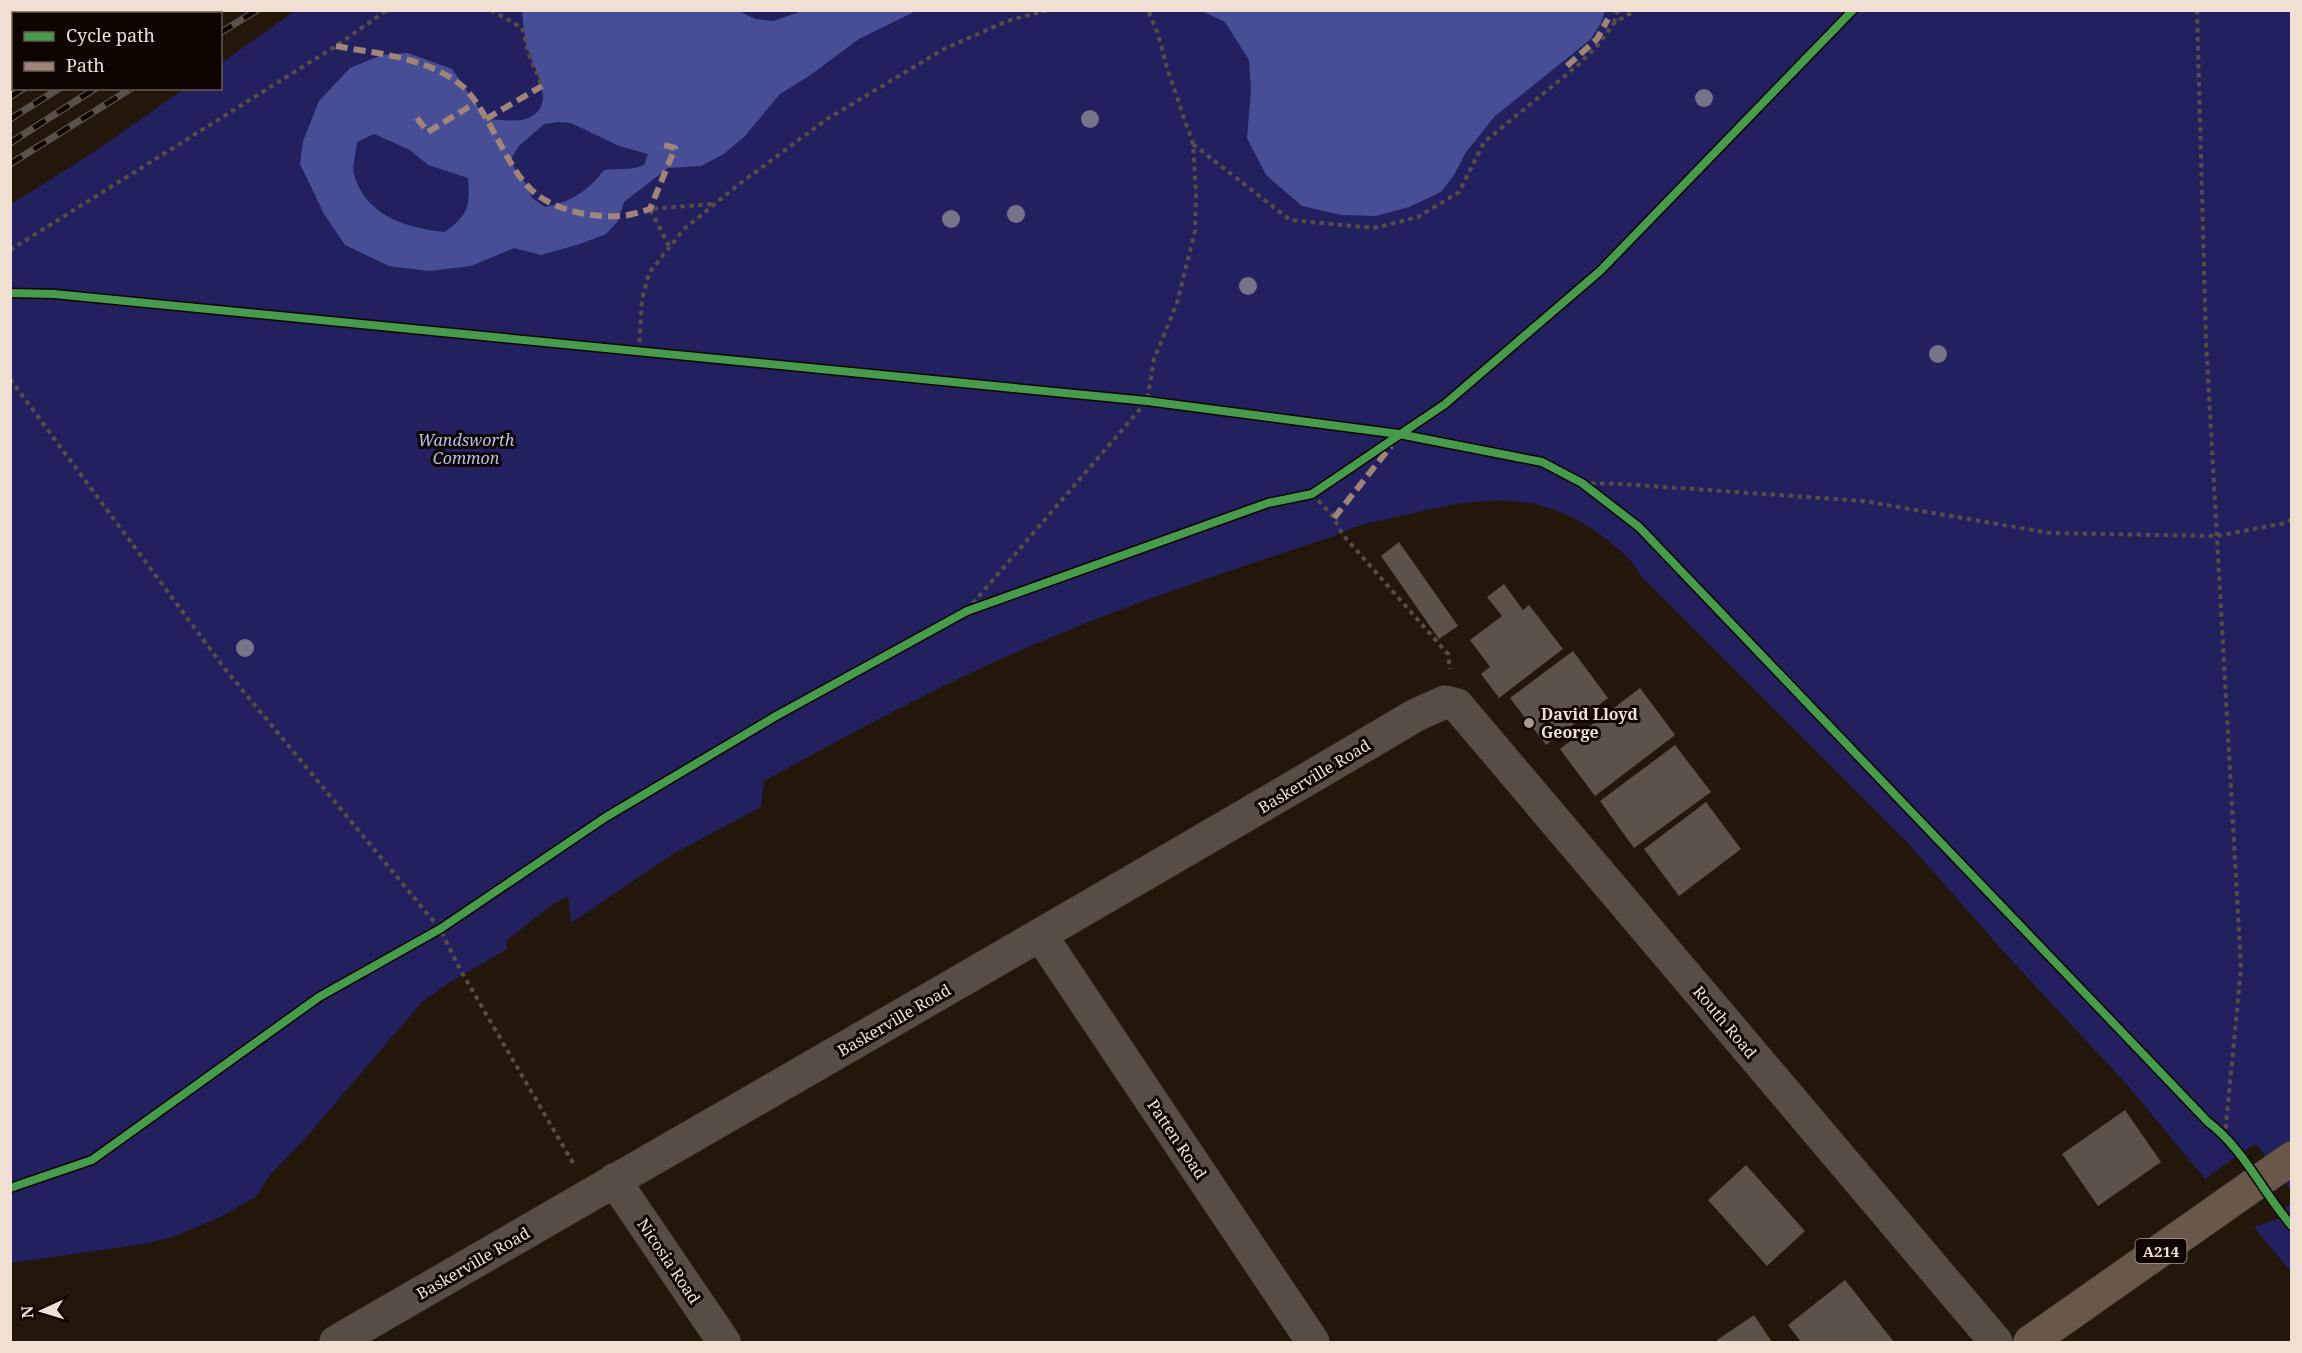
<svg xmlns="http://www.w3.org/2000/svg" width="2302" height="1353" font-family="'Noto Serif',serif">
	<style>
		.green { fill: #22205f }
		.water { fill: #474e96; fill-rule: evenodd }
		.building { fill: #5d5249 }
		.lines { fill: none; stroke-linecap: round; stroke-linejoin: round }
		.street-casing { stroke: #3a3029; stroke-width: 34 }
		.highway-casing { stroke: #3a3029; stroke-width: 34 }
		.path { stroke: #564e46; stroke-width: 4; stroke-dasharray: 4.5 4.5; stroke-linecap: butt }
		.street { stroke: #584d45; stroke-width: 33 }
		.highway { stroke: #69584a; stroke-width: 33 }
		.rail-casing { stroke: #5a5148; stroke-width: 7 }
		.rail { stroke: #0e0501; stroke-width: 4.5; stroke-dasharray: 14; stroke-linecap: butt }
		.quiet { stroke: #a18479; stroke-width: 6; stroke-dasharray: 12 6; stroke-linecap: butt }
		.cycleway-casing { stroke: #0e0501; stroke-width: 11 }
		.cycleway { stroke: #469c4c; stroke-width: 8 }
		.tree { fill: #757488 }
		.poi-dot { fill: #a89a8e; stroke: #0e0501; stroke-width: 2 }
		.labels { text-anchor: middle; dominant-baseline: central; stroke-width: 6; stroke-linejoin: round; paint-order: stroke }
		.shield { fill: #0e0501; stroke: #ac9e95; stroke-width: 1.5 }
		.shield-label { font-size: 15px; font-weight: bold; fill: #f0e0d4 }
		.park-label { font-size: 16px; font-style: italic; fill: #b8c1ee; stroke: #0e0501 }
		.poi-label { font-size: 16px; font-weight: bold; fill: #f0e0d4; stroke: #0e0501; text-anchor: start }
		.street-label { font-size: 16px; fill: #f0e0d4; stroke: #0e0501 }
	</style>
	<rect width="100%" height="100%" fill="#23170c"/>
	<!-- green -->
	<path class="green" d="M10,11L11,10L125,11L120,14H14V81L11,83Z
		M295,11H2291V1190L2258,1146L2253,1145L2205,1179L2130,1088L2013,962L1906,841L1640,575C1633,560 1619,549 1606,539C1539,487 1481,497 1405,515C1381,521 1356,524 1334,536C1225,572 1116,608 1010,655C926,692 845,737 764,781L761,807L673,854L571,923L568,896L553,904L507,940L506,950L450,982L422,1002L302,1142L269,1176L256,1197L220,1217L173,1237L144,1244L11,1263V204L88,156L184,89L220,88L221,63Z
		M2291,1204V1272L2254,1227L2283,1217L2279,1212Z"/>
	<!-- water -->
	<path class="water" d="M738,11L756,19L773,21L802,11H916L859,39L809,76L780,94L745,136L724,154L701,166L668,168L624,202L618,221L606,234L580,244L541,255L514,248L471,266L429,271L389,266L345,245L324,214L300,164L303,141L319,101L350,68L382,55L408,53L452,69L486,119C498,119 517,123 528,118C560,105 531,65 526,43C524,33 523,21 522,11ZM559,122L571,123L619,146L648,154L644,165C631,171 618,168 604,170C589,190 570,203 545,207L532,198L526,184L510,161L519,146L544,124ZM374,134L410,150L428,165L468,178C470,206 469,214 445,232C407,228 367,217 354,175C352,166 356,152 357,142Z
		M1202,11L1605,10V11L1601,23L1591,39L1495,116L1466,152L1454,175L1441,192L1409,207L1376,216L1342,215L1302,206L1266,175L1247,138L1251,90L1249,60L1225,22Z"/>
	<!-- building -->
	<path class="building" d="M1399,542L1458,626L1439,639L1381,556Z
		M1504,584L1523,610L1529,605L1563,649L1499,698L1481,674L1490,667L1470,640L1502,616L1487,597Z
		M1573,651L1608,698L1546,745L1510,698Z
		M1640,688L1675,735L1595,796L1560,749Z
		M1675,745L1711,792L1634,848L1600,801Z
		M1706,802L1741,849L1679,896L1644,849Z
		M2125,1110L2161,1162L2098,1206L2062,1154Z
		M1746,1165L1805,1231L1767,1266L1708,1200Z
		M1845,1280L1894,1342H1801L1788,1325Z
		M1754,1315L1772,1342H1718L1717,1340Z"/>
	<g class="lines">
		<defs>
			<path id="street" d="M1041,936L1313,1342
				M614,1180L724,1342
				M336,1342C696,1133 1058,927 1416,715L1445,702L1457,705L1996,1342"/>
			<path id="highway" d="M2030,1342L2292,1158"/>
		</defs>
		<!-- street casing -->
		<use href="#street" class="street-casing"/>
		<!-- highway casing -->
		<use href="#highway" class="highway-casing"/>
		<!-- path -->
		<path class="path" d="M491,10L522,28L529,55L542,86
			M2197,10L2206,341L2241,968L2225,1135
			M30,14L35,10
			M1614,23L1618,10
			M10,26L14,24
			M1193,144L1290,220L1374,228L1418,217L1459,192L1484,142L1577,66L1598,45L1614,23L1636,10
			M669,246L650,209L713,204
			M10,250L336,46L387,10
			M639,351L642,299L649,273L684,229L738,185L827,119L944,49L1007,21L1048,10
			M10,379L225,669L440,929L461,971L573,1163
			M1582,483L1622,484L1863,501L2050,533L2217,536L2285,523L2292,519
			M1312,494L1332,515L1343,535L1448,654L1450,669
			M967,610L1147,401L1154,359L1177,303L1195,231L1196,194L1193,144L1168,71L1158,34L1148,10
			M10,1188L92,1160L319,997L440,929L606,817L776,716L967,611L1268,503L1312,494L1445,404L1600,271L1853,10"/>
		<!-- street -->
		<use href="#street" class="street"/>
		<!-- highway -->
		<use href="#highway" class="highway"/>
		<defs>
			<path id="rail" d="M144,14L149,10
				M180,14L185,10
				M215,14L220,10
				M220,33L257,10
				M10,97L24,88
				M10,119L60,88
				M10,143L96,88
				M10,164L132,88"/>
		</defs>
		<!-- rail casing -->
		<use href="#rail" class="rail-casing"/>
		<!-- rail -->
		<use href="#rail" class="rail"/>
		<!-- quiet -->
		<path class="quiet" d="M336,46C378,54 426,57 461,85C475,96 488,122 497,138C508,158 518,179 536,194C556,210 593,218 619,216C629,216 640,212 650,209L675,148L660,144
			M1567,66L1597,39L1608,19
			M417,118L428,132L475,103
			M486,119L542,86
			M1334,518L1391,446"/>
		<defs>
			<path id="cycleway" d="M10,293L54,294L1147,401L1399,434L1542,462L1582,483L1639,527L2208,1122C2244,1149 2263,1193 2292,1226
				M10,1188L92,1160L319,997L440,929L606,817L776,716L967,611L1268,503L1312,494L1445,404L1600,271L1853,10"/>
		</defs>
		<!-- cycleway casing -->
		<use href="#cycleway" class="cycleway-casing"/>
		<!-- cycleway -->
		<use href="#cycleway" class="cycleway"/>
	</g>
	<!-- trees -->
	<g class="tree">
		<circle cx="1704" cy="98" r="9"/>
		<circle cx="1090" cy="119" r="9"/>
		<circle cx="1016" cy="214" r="9"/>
		<circle cx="951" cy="219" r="9"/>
		<circle cx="1248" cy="286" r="9"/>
		<circle cx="1938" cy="354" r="9"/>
		<circle cx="245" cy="648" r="9"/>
	</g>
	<!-- markers -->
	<circle class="poi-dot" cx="1529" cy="723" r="6"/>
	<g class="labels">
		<!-- shield labels -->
		<rect class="shield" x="2135.5" y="1239" width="51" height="24" rx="4.5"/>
		<g class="shield-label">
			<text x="2161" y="1251">A214</text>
		</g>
		<!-- park labels -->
		<g class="park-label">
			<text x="466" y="440">Wandsworth<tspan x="466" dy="18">Common</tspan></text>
		</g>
		<!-- poi labels -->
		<g class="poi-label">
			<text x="1541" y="714">David Lloyd<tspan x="1541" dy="18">George</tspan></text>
		</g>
		<!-- street labels -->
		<g class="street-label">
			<text transform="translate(1314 776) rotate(-31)">Baskerville Road</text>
			<text transform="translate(894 1020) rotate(-30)">Baskerville Road</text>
			<text transform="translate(1725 1022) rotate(50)">Routh Road</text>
			<text transform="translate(1177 1139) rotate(56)">Patten Road</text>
			<text transform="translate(669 1261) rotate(56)">Nicosia Road</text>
			<text transform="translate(473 1263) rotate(-30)">Baskerville Road</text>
		</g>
	</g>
	<!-- border -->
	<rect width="2302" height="1353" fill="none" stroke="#f0e0d4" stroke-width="24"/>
	<!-- legend -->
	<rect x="12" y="12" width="210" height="78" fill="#0e0501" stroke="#685d55" stroke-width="1.5"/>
	<rect x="24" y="32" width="30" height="9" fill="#469c4c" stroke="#685d55" stroke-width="1.5"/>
	<text x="66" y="42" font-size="18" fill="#f0e0d4">Cycle path</text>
	<rect x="24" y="62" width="30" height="9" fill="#a18479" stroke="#685d55" stroke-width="1.5"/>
	<text x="66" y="72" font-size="18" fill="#f0e0d4">Path</text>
	<!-- north arrow -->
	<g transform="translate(42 1311) rotate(266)" stroke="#0e0501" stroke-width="4.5" paint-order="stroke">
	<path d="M0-4.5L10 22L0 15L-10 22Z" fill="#f0e0d4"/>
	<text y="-9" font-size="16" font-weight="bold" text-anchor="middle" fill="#f0e0d4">N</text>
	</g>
</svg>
